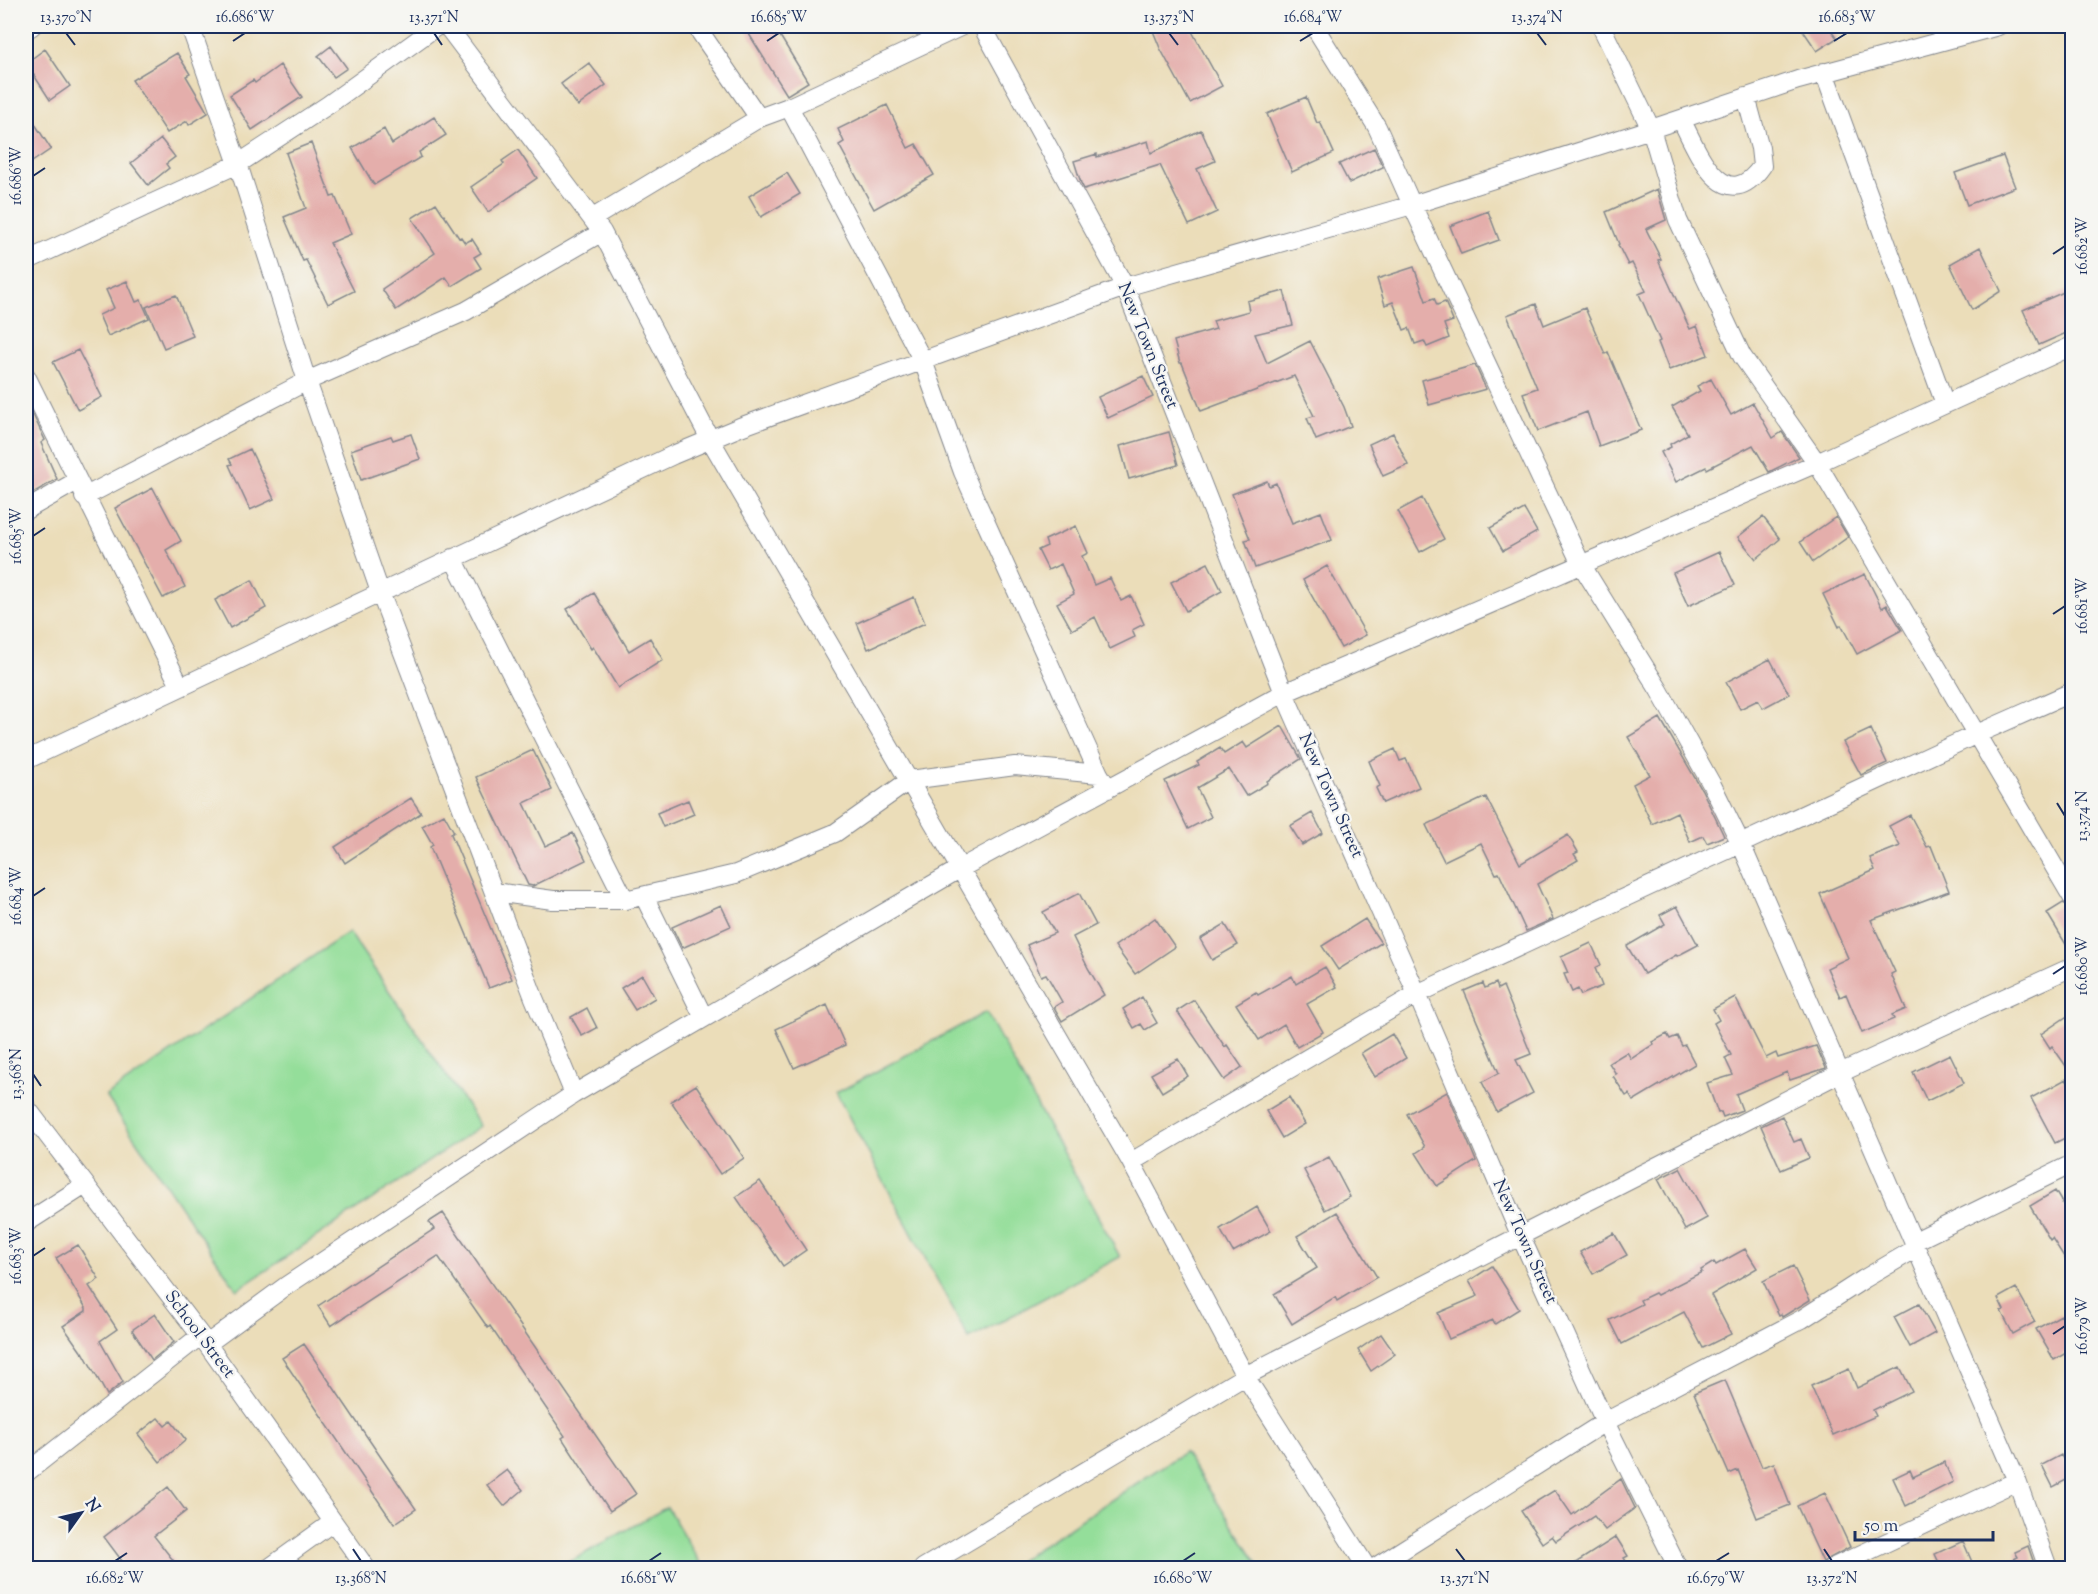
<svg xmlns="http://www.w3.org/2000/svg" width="2098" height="1594" font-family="'Sorts Mill Goudy',serif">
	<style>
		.green { fill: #94de9a; stroke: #58867c; stroke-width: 1.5 }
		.building { fill: #e4aeab }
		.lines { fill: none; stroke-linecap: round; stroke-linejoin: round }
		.minor-casing { stroke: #83868c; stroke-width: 20 }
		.minor { stroke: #fff; stroke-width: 18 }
		.ticks { fill: none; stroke: #1b2f5e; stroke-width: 2 }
		.labels { text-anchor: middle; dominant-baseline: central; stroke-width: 4.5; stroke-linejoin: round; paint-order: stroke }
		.street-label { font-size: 18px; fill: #1b2f5e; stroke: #f6f6f2 }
		.neatline { fill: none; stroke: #1b2f5e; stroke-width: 2 }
		.ticks-label { font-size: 15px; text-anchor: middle; fill: #1b2f5e }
	</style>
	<rect width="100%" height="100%" fill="#f6f6f2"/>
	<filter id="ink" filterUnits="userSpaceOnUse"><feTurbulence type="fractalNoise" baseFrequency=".0167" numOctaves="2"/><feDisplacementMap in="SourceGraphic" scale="12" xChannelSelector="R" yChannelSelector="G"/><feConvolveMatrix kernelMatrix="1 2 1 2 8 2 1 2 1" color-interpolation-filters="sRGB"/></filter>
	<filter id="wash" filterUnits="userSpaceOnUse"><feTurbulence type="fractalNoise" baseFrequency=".008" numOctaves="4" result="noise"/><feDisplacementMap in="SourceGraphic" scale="24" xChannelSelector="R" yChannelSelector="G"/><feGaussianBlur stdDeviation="1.35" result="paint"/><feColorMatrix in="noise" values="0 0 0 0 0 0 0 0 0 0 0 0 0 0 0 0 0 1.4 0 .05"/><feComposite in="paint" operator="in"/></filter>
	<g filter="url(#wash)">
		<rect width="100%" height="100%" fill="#ebddb9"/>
		<!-- green -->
		<path class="green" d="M349,932L481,1126L237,1290L106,1096Z
			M986,1012L1120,1257L969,1339L836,1093Z
			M1184,1452L1261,1568H1008Z
			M667,1507L703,1568H559Z"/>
		<g id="blocks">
			<!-- building -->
			<path class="building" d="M744,26H774L808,82L787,95Z
				M1151,26H1189L1222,86L1190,103L1160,48Z
				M1800,26H1828L1837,38L1817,51Z
				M331,46L347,68L334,77L318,56Z
				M45,49L70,86L50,100L26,63Z
				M177,53L190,74L186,76L208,113L189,125L187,121L167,133L132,80Z
				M589,63L606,85L578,106L561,84Z
				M280,65L302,97L252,130L230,95L253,80L255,83Z
				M1306,97L1317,123L1320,122L1334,153L1292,172L1267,114Z
				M887,105L908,148L916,144L934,175L874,209L839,145L844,142L838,129Z
				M26,110L51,149L32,162L26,152Z
				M434,117L446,135L419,152L421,157L374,185L352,148L384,129L392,144Z
				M1201,130L1215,161L1197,169L1217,212L1189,225L1160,165L1084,189L1081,183L1074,161L1097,154V157L1148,141L1151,153Z
				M161,139L175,157L166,164L169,168L148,185L131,163Z
				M311,143L331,197L335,196L351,234L330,243L354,291L328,304L306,260L303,261L284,217L306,208L286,153Z
				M1374,148L1383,167L1349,183L1339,164Z
				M518,150L537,178L488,212L471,187L504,164L502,161Z
				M2003,156L2015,187L1967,205L1955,173Z
				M787,173L800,194L761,217L749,196Z
				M1657,189L1666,220L1646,229L1661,259L1658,260L1690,329L1697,326L1708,355L1669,370L1658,342L1660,341L1639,294L1646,291L1632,263L1628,265L1618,245L1619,244L1606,212Z
				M436,203L459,238L461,237L465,243L472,239L481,253L474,257L481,268L452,286L446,277L396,310L382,289L435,253L412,218Z
				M1488,211L1499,240L1461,254L1450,226Z
				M1980,247L2001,291L1972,310L1950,264Z
				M1414,267L1426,301L1434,298L1437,305L1445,302L1453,321L1444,324L1449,338L1427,347L1424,341L1415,344L1409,328L1404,330L1393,302L1385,305L1377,279Z
				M127,281L136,302L141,300L149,318L108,336L99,315L114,308L106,290Z
				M1284,291L1293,325L1255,334L1267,363L1310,341L1344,407L1351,426L1316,440L1307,418L1314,416L1294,376L1201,411L1182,363H1180L1174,341L1216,329L1213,321L1249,311L1247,301Z
				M2066,291L2073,305V330L2039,345L2023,310Z
				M176,295L193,336L164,348L146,307Z
				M1536,304L1544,325L1585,308L1605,354L1608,352L1641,430L1599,446L1587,412L1538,431L1523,393L1537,388L1507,315Z
				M78,350L102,397L78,410L53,362Z
				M1475,365L1486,389L1429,405L1422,380Z
				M1143,376L1153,397L1108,418L1098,397Z
				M1711,379L1731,415L1753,403L1773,438L1782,432L1799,457L1769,472L1753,445L1707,469L1706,467L1676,482L1661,452L1671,447L1670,444L1688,434L1672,407L1700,391L1697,386Z
				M26,400L45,440L41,443L57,479L26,497Z
				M1169,432L1178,465L1129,479L1120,446Z
				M1393,433L1408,465L1383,476L1369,444Z
				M411,434L420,459L361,480L351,450L391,436L393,440Z
				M250,449L274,499L250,510L229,465L232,464L229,459Z
				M1267,481L1269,486L1276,483L1292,523L1321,512L1332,540L1255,568L1245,540L1250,539L1232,494Z
				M153,488L181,541L166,550L185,587L163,598L115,508Z
				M1422,498L1444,539L1420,552L1398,511Z
				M1524,509L1537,532L1503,551L1490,528Z
				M1763,517L1780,539L1756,559L1738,537Z
				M1836,517L1848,537L1813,562L1800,542Z
				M1076,526L1088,553L1082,556L1094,585L1110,578L1121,601L1131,596L1144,624L1132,630L1135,637L1110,649L1095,617L1072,630L1057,603L1074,594L1061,564L1048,570L1038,550L1047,546L1045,540Z
				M1719,552L1735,585L1688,606L1673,573Z
				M1208,563L1222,591L1186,611L1171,582Z
				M1327,566L1366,635L1341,648L1303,580Z
				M1865,574L1882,608L1887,605L1902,630L1857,654L1841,625L1839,627L1823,594Z
				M252,580L266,608L230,628L215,600Z
				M594,593L629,651L650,638L663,660L618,688L593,647L591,649L567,609Z
				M914,597L925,623L868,649L857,623Z
				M1770,659L1789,694L1763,708L1758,700L1740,709L1726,682Z
				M1660,718L1702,790L1724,836L1707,843L1703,836L1690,842L1677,812L1652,824L1633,784L1650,775L1628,737Z
				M1282,726L1301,759L1267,781L1268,783L1246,796L1229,769L1197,788L1211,817L1188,829L1165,781L1199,765L1197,762L1220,748L1224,754L1243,742L1247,748Z
				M1871,729L1887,763L1861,775L1843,742Z
				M1395,749L1400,761L1406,759L1419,787L1383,803L1376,788L1380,786L1369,761Z
				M533,750L552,790L524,803L545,846L573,833L586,860L533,886L528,885L476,777Z
				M1486,797L1520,864L1568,835L1578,852L1574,854L1578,860L1537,884L1553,919L1526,931L1499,873L1496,874L1481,843L1444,861L1426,825Z
				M411,798L421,813L345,863L335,847Z
				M688,800L694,814L663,827L657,813Z
				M1312,813L1323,833L1302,845L1290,826Z
				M444,814L454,832L451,834L512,979L489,988L430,847L433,845L422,826Z
				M1910,815L1927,847L1931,846L1949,891L1871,920L1895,972L1891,974L1906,1009L1892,1015L1894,1019L1862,1033L1846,994L1840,997L1827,968L1848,958L1820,894L1875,870L1870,858L1900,846L1889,826Z
				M1079,893L1096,925L1073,937L1088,968L1104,995L1062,1021L1054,1007L1062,1002L1046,974L1041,976L1027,945L1055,933L1043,912Z
				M2063,903L2073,908V956L2047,913Z
				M721,905L731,926L682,948L672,927Z
				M1677,906L1698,945L1677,956L1676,955L1644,974L1627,946L1665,924L1660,915Z
				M1155,918L1175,947L1135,974L1115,946Z
				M1365,919L1381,943L1338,970L1322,946Z
				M1225,924L1238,945L1212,960L1200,939Z
				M1591,943L1601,965L1595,968L1602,986L1581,995L1578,989L1572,992L1564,974L1568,973L1561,957Z
				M1325,967L1337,987L1307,1004L1323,1032L1297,1047L1284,1024L1259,1040L1236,1004L1256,992L1258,995L1292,976L1296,984Z
				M642,975L655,998L635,1010L621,988Z
				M1483,983L1485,988L1496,983L1498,989L1503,986L1531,1054L1516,1060L1533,1093L1497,1112L1482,1082L1499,1073L1464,991Z
				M1142,997L1157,1023L1145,1030L1141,1024L1134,1028L1123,1009Z
				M1735,997L1766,1058L1776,1053L1778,1058L1816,1046L1826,1068L1790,1080L1787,1072L1736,1094L1742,1110L1723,1117L1721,1112L1718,1113L1707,1083L1733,1075L1725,1058L1731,1055L1714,1023L1719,1020L1713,1009Z
				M1194,1000L1225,1047L1227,1045L1242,1067L1224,1080L1177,1011Z
				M827,1005L845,1045L794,1068L776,1029Z
				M587,1008L597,1028L582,1036L571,1017Z
				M2066,1017L2073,1027V1076L2052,1046L2050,1048L2041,1034Z
				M1392,1034L1406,1058L1375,1077L1361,1053Z
				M1667,1034L1670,1039L1677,1036L1682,1046L1685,1045L1695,1064L1633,1101L1629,1094L1626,1096L1613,1076L1616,1074L1609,1063L1627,1052L1631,1059L1654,1044L1652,1042Z
				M1950,1054L1964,1083L1927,1101L1913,1072Z
				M1178,1059L1188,1076L1162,1092L1151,1074Z
				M2066,1079L2073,1091V1134L2055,1143L2031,1098Z
				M696,1085L744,1158L720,1174L671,1101Z
				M1447,1092L1476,1161L1437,1186L1416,1153L1425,1147L1407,1114Z
				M1289,1097L1305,1124L1282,1138L1266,1111Z
				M1782,1116L1794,1142L1801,1139L1809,1158L1781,1170L1761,1126Z
				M1329,1157L1350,1197L1325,1210L1304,1170Z
				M1680,1168L1707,1218L1685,1230L1658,1179Z
				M760,1181L806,1250L783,1266L736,1197Z
				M2055,1191L2073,1221V1271L2052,1238L2050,1240L2030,1206Z
				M1257,1207L1271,1231L1233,1252L1220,1229Z
				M1337,1212L1377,1277L1337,1301L1335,1297L1292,1324L1274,1294L1317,1268L1297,1236Z
				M443,1213L636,1494L610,1511L562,1438L565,1436L490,1326L488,1328L438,1256L331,1326L318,1306L434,1229L429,1222Z
				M1614,1233L1627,1255L1593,1274L1580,1252Z
				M78,1245L99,1279L89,1286L117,1329L100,1341L123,1382L107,1395L83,1352L82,1353L63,1326L86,1311V1308L56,1258Z
				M1745,1249L1757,1268L1711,1295L1731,1334L1703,1348L1684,1312L1622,1344L1610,1320L1642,1304L1640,1300L1655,1293L1657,1295L1702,1272L1701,1270L1714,1262L1716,1265Z
				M1492,1266L1519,1309L1495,1324L1493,1320L1449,1339L1438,1313L1478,1296L1469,1281Z
				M1793,1266L1810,1300L1782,1317L1781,1314L1779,1315L1763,1281Z
				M2016,1288L2035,1322L2013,1334L2001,1311L2004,1310L1998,1298Z
				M1919,1304L1935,1333L1910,1347L1894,1317Z
				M155,1314L174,1342L152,1360L132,1330Z
				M2061,1315L2073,1335V1349L2054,1360L2036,1329Z
				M1381,1334L1395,1354L1371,1371L1358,1350Z
				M304,1344L416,1509L394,1524L282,1358Z
				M1900,1367L1912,1391L1873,1410L1876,1416L1833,1435L1811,1386L1849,1369L1857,1388Z
				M1725,1380L1762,1467L1774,1463L1790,1505L1757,1518L1738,1470L1729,1474L1694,1393Z
				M158,1418L165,1426L171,1421L186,1440L160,1462L138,1434Z
				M2061,1455L2072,1477L2053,1487L2042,1465Z
				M1944,1462L1953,1482L1906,1506L1893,1478L1910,1470L1913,1477Z
				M507,1470L523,1490L504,1506L487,1485Z
				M1621,1479L1635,1508L1605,1530L1594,1516L1556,1541L1552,1536L1542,1543L1521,1511L1555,1490L1572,1515Z
				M168,1487L186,1511L154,1536L180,1569H128L104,1537Z
				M1825,1493L1850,1547L1823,1562L1797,1506Z
				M1616,1537L1628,1556L1624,1558L1631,1569H1566Z
				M1963,1541L1975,1569H1942L1935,1554Z
				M2028,1546L2036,1569H1993L2018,1557L2015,1552Z"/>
		</g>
	</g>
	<g filter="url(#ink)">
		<use href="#blocks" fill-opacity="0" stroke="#83868c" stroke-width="1.5"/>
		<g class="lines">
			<defs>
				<path id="minor" d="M190,26L238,164L307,381L380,592L534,998L574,1094L286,1286L207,1344
					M447,26L602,232L710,439L1131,1162L1245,1376L1367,1568
					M696,26L759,118
					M982,26L1125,287L1284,693L1417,994L1521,1237L1605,1422L1678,1568
					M1314,26L1377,127L1412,205L1581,564L1659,690L1712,785L1741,844L2017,1481L2048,1568
					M1601,26L1651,129L1678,220L1742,356L1817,463L2072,897
					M26,30L32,26
					M1824,72L1945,404
					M789,107L923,361L963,472L1099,774L1108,789
					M1681,119C1696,149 1724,220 1762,166L1760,148L1746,97
					M593,218L759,118L789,107L962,26
					M26,261L238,164L328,105L437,26
					M26,376L180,686
					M84,497L307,381L466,311L602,232
					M26,510L77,481
					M453,558L625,900
					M26,760L673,455L740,427L1125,287L1412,205L1651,129L1798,80L1998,26
					M494,892L553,900H625L736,874L835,833L910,780L1015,766L1099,774
					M644,896L704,1018
					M574,1094L961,868L1284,693L1817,463L2072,346
					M26,1107L207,1344L366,1568
					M1131,1162L1417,994L1977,734L2072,692
					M26,1223L85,1185
					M1913,1242L2072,1164
					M26,1473L200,1336
					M269,1568L333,1522
					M923,1568L1245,1376L1840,1073L2072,967
					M1374,1568L1605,1422L1802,1319L1864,1279L1915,1249
					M1832,1568L2017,1481"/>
			</defs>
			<!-- minor casing -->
			<use href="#minor" class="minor-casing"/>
			<!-- minor -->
			<use href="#minor" class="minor"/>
		</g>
	</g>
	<!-- ticks -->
	<path class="ticks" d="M66,33L75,45M434,33L442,45M1169,33L1178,45M1537,33L1546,45M233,41L245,33M767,41L779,33M1300,41L1313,33M1834,41L1847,33M33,176L45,168M2053,254L2065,246M33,536L45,528M2053,614L2065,606M2057,803L2065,816M33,896L45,888M2053,974L2065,966M33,1074L41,1086M33,1256L45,1248M2053,1334L2065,1326M353,1549L361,1561M1456,1549L1465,1561M1824,1549L1832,1561M115,1561L127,1553M649,1561L661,1553M1183,1561L1195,1553M1716,1561L1729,1553"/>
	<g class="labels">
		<!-- street labels -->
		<g class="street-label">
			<text transform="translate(1147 346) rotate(68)">New Town Street</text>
			<text transform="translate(1330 796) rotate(66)">New Town Street</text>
			<text transform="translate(1524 1242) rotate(66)">New Town Street</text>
			<text transform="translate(199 1335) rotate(53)">School Street</text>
		</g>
	</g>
	<!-- margin -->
	<rect width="2098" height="1594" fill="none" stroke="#f6f6f2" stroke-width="66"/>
	<!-- north arrow -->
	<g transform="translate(81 1513) rotate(56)" stroke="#f6f6f2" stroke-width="4.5" paint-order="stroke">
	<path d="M0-4.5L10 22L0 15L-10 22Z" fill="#1b2f5e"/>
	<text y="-9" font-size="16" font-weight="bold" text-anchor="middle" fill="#1b2f5e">N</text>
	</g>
	<!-- scale -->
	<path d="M1855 1531v9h138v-9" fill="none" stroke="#1b2f5e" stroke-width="3"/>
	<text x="1864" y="1531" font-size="18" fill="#1b2f5e" stroke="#f6f6f2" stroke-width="4.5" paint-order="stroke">50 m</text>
	<rect x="33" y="33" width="2032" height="1528" class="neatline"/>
	<g class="ticks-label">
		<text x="66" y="22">13.370°N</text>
		<text x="245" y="22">16.686°W</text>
		<text x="434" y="22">13.371°N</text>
		<text x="779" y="22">16.685°W</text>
		<text x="1169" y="22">13.373°N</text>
		<text x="1313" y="22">16.684°W</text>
		<text x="1537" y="22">13.374°N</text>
		<text x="1847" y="22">16.683°W</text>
		<text transform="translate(16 176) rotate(-90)" y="5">16.686°W</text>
		<text transform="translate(2082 246) rotate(-90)" y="5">16.682°W</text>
		<text transform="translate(16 536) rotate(-90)" y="5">16.685°W</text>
		<text transform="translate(2082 606) rotate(-90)" y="5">16.681°W</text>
		<text transform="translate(2082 816) rotate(-90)" y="5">13.374°N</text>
		<text transform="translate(16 896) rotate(-90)" y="5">16.684°W</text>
		<text transform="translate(2082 966) rotate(-90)" y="5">16.680°W</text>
		<text transform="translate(16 1074) rotate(-90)" y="5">13.368°N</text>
		<text transform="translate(16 1256) rotate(-90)" y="5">16.683°W</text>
		<text transform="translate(2082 1326) rotate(-90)" y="5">16.679°W</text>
		<text x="115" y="1583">16.682°W</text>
		<text x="361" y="1583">13.368°N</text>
		<text x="649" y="1583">16.681°W</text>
		<text x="1183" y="1583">16.680°W</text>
		<text x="1465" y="1583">13.371°N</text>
		<text x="1716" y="1583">16.679°W</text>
		<text x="1832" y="1583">13.372°N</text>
	</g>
</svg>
